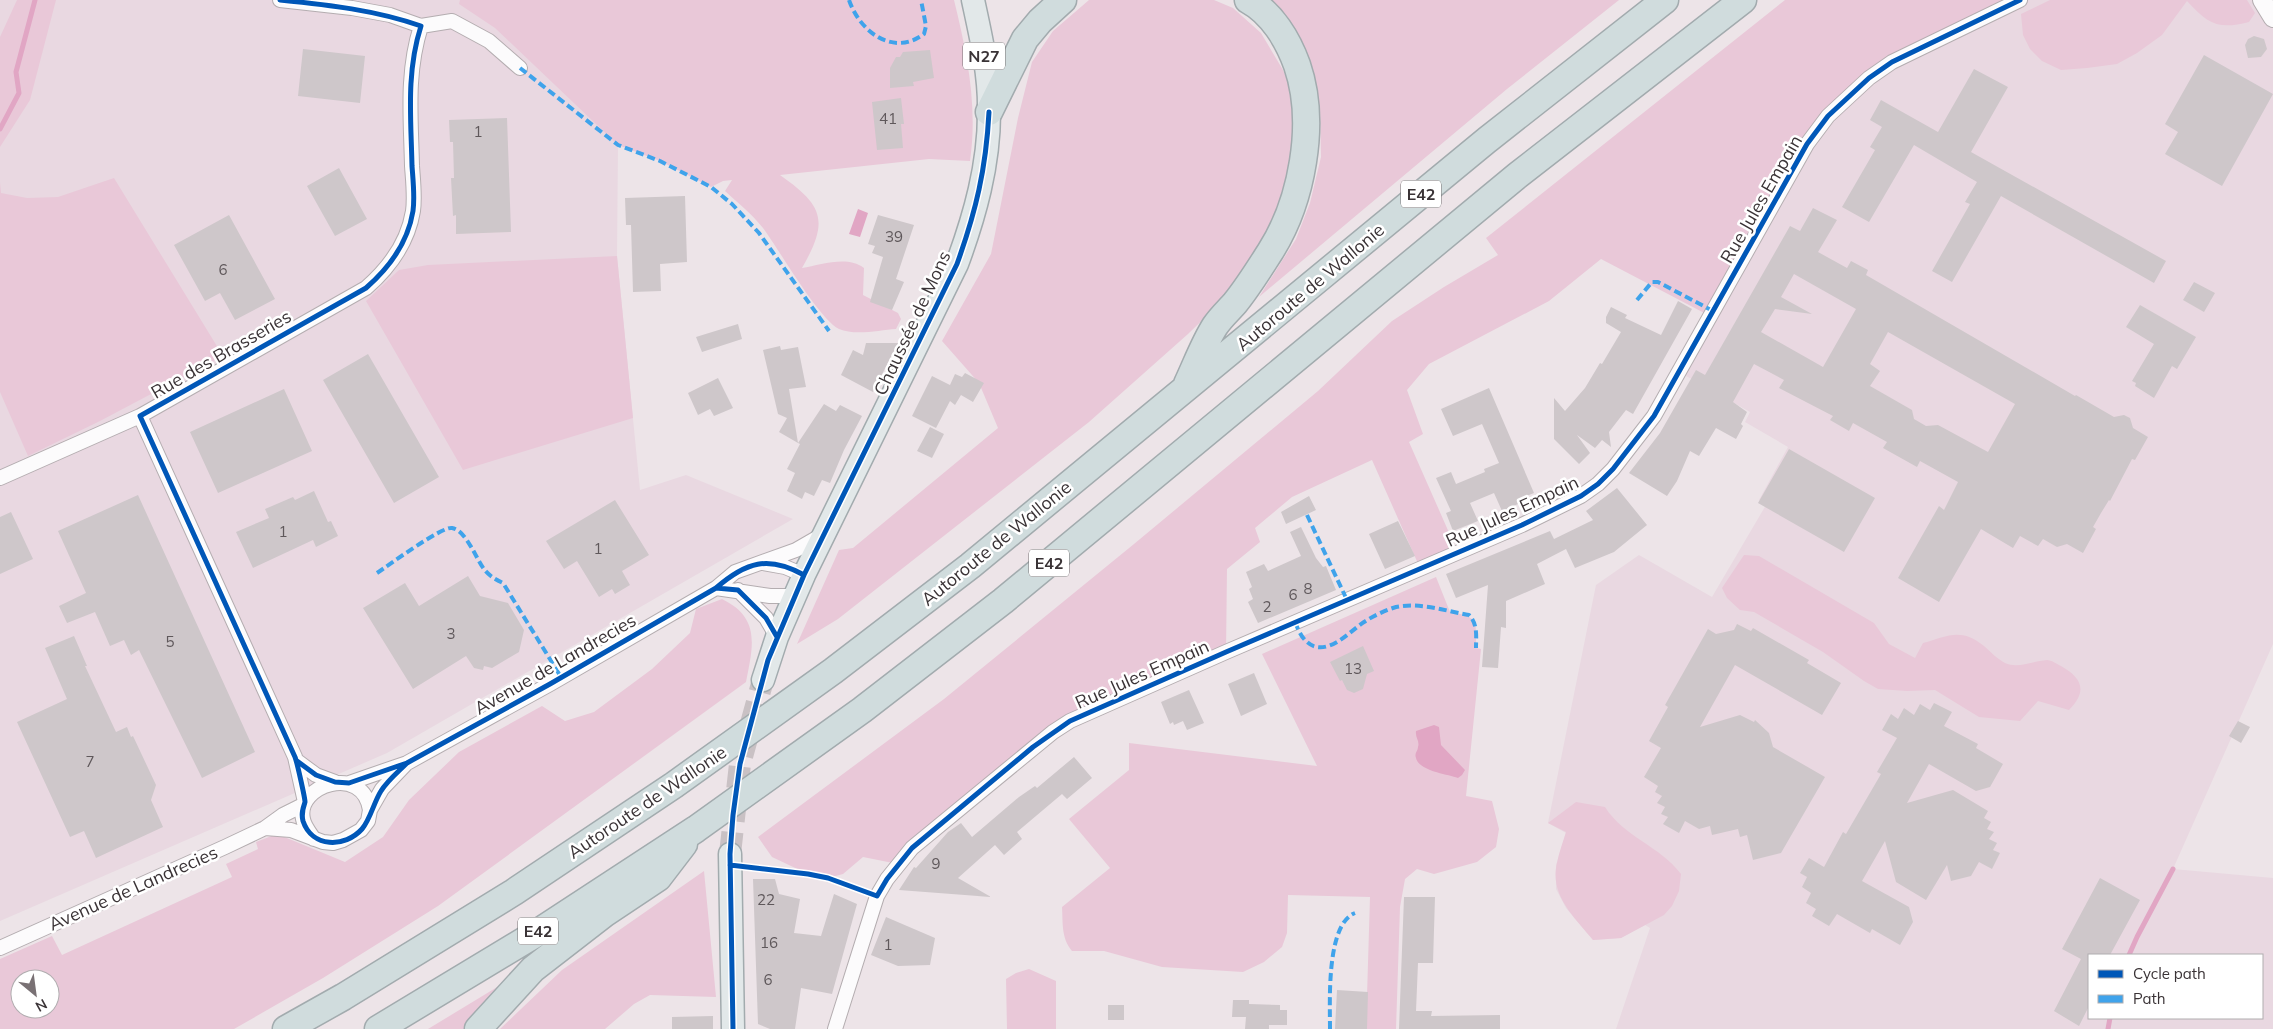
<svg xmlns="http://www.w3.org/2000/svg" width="2273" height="1029" font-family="Mulish,sans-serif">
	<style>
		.built { fill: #e9d8e1; fill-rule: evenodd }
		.green { fill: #e9c8d8; fill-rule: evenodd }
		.water { fill: #e1a6c4 }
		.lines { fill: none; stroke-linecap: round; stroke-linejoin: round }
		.stream { stroke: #e1a6c4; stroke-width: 5 }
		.building { fill: #cec7ca; fill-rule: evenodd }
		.primary-tunnel { stroke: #c9c1c4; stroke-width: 22; stroke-dasharray: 22 11; stroke-linecap: butt }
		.minor-casing { stroke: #b4adb0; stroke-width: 16 }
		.tertiary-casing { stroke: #b4adb0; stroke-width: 20 }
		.primary-casing { stroke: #a2abae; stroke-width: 25 }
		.motorway-casing { stroke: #a2abae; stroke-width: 29 }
		.minor { stroke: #fcfbfc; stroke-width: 14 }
		.tertiary { stroke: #fcfbfc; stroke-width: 18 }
		.primary { stroke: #e2e8e9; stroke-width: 22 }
		.motorway { stroke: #d0dcdd; stroke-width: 26 }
		.quiet { stroke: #3fa3eb; stroke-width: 4; stroke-dasharray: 8 4; stroke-linecap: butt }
		.cycleway-casing { stroke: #fff; stroke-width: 8 }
		.cycleway { stroke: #0057b8; stroke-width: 5 }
		.labels { text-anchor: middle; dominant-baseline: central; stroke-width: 5; stroke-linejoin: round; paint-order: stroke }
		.number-label { font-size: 15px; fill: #5f585b }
		.shield { fill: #fff; stroke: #757072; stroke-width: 1 }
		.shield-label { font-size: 16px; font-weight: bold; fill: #3a3336 }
		.street-label { font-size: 18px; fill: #3a3336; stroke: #fff }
	</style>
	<rect width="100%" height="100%" fill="#ede4e8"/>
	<!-- built -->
	<path class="built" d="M0,0H630L624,135L618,146L617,256L640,490L686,475L793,519L387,753L0,921Z
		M2020,0H2262L2273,18V644L2173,869L2273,878V1029H1616L1650,928L1645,925L1621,938L1593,940L1566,908L1556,889V865L1566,833L1548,823L1596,585L1639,555L1712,597L1766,505L1759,500L1788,447L1745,422L1750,412L1679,372L1807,144L1869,78ZM2089,955H2262V1018H2089Z"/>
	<!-- green -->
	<path class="green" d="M17,0H56L30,100L0,147V37Z
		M460,0H954C967,53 978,106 970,161L929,159L780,175C824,206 829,221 802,268C821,265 847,255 864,268L863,295L898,313L901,319L896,329C880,330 855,336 839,329C818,318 780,251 763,228C752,214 738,203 725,191L732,180L723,181L711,187L660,161L618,145L495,28L459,4Z
		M1089,0H1214L1233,8L1261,33L1283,70L1295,97L1297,158L1261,248L1224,299L1188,334L1089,422L838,619L797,644L839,550L853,548L998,428L979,383L942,341L991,254L1018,118L1032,62L1053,31Z
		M1263,0H1619L1507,89L1259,297L1296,239L1310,203L1321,157L1320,109L1313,69L1291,28Z
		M1785,0H2020L1892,62L1828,116L1710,316L1601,259L1549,301L1429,364L1407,390L1423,434L1409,442L1458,553L1420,568L1372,460L1292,497L1255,528L1260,542L1227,569L1226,652L1070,721L898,864L863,857L843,874L828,878L808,874L772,857L758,837L944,699L1134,544L1318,391L1392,321L1444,287L1498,255L1486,238Z
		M2050,0H2247L2255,13L2249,22C2218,30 2208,24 2187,1L2162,35L2137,53L2117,64L2087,68L2061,70L2042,61L2030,49L2023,35L2021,14Z
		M114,178L223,356L100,421L28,456L0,392V182L1,193L27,198L58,197Z
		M617,256L633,418L463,470L366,301L399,270L428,265Z
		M1744,555L1759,556L1874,623L1889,644L1915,658L1923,643C1947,636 1961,627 1984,646C1990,651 1997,659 2005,663C2018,669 2033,661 2047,660C2051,660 2057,664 2061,666C2082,678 2088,691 2069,710L2038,701L2020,721L1979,717L1935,690L1907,691L1878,689L1864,681L1823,652L1754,612L1740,610L1727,598L1722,588Z
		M1436,577L1450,612C1479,617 1476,620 1476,648L1481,649L1466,796L1492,801L1499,829L1496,847L1477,862L1434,874L1417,869L1405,879L1400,907L1396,1029H1366L1370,897L1288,895L1287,933L1282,947L1264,962L1243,972L1162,967L1104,951H1072C1061,938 1063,923 1062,907L1110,868L1069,819L1129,770V743L1317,766L1262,654Z
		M722,599C761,618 753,646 746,682L438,906L323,978L234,1029H0V959L52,936L62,955L232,877L226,864L258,849L256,842L274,835L282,836L345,862L383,837L409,800L459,752L542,706L565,721L594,712L652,669L690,633L696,609ZM20,979H50V1009H20Z
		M1576,802L1605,807C1624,837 1660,846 1681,874L1679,891L1672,906L1664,915L1621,938L1593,940C1575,918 1549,895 1557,863C1559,852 1563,842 1566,832L1548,823Z
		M704,871L716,997L650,995L634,1004L605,1029H500L562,970Z
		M527,969L470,1029H428Z
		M1029,969L1056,981V1029H1007L1006,979L1016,973Z"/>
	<!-- water -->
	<path class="water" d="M858,209L868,213L860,237L849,234Z
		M1434,725L1439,727L1441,745L1465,770L1462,775L1458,778C1447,774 1419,771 1416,758C1414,753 1418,751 1418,747C1420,741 1415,738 1416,731Z"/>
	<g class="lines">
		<!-- stream -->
		<path class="stream" d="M0,129L19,93L16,72L35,0
			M2129,955L2137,937L2173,869
			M2108,1029L2110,1018"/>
	</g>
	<!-- building -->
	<path class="building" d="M2254,36L2264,39L2267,49L2261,57L2248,58L2245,45L2248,39Z
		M303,49L365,56L360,103L298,96Z
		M930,50L934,78L913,82L914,86L890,88V68L896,57H900L903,52Z
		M2204,55L2273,94L2222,186L2165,154L2178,132L2165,124Z
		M1974,69L2008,87L1971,152L2166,261L2154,283L2001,196L1952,282L1932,271L1970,204L1965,202L1977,182L1914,145L1869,222L1842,207L1875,150L1870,147L1882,127L1870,120L1881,100L1938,132Z
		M901,98L904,124H901L903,148L877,150L872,102Z
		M507,118L511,232L456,234V215L453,216L451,178H454L453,142H450L449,120Z
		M339,168L367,219L335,236L307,186Z
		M685,196L687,262L660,264L661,291L633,292L631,225H626L625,198Z
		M1813,208L1837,220L1818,252L1847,268L1851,261L1868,270L1866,275L2075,396L2076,395L2114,417L2124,415L2130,418L2133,428L2148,437L2135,460L2132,459L2110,501L2109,500L2101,513L2093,527L2096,529L2083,553L2067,544L2057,547L2043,539L2038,546L2020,536L2013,548L1981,529L1939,602L1898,578L1939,506L1944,510L1958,482L1920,461L1917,467L1883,448L1887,442L1853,423L1849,431L1830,420L1833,416L1779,388L1784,380L1754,364L1733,402L1747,412L1741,424L1743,426L1736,439L1716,428L1699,456L1690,451L1677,481L1667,496L1629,473L1660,433L1696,370L1705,375L1790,226L1800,231ZM1794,274L1856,309L1823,367L1761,332L1775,309L1812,314L1781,297ZM1888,332L2015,404L1988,452L1938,425L1926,426L1914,419L1912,410L1870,386L1880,371L1870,364Z
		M229,215L275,299L235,320L220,293L205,301L174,245Z
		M878,215L914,225L896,279L904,282L892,310L870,302L883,257L872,253L875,246L868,244Z
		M2194,282L2215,293L2204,312L2183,300Z
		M1678,301L1692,309L1633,414L1626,410L1609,432L1611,447L1602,440L1595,448L1577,435L1590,453L1579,464L1554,439V398L1565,411L1585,388L1600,363L1602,364L1621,332L1606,323V317L1611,307L1627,315L1625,318L1661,335Z
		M2140,305L2196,337L2177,369L2172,366L2154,398L2135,386L2136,383L2132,381L2154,344L2126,327Z
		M738,324L742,339L702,352L696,337Z
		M866,343H898L873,392L841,375L853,350L863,355Z
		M780,346L781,350L798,347L806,387L789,389L798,443L779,432L787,418L778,414L763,350Z
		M368,354L439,477L394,503L323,380Z
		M965,373L984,383L973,402L961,395L955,405L950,401L936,428L912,416L932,376L950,385L955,374L962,377Z
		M718,378L733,408L714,416L710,409L698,415L688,393Z
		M1489,388L1534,493L1517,500L1518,504L1502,511L1494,493L1470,503L1478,521L1453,531L1446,513L1451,511L1436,478L1451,472L1456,484L1485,472L1484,469L1499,463L1482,424L1453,436L1441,409Z
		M284,389L312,451L218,493L190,432Z
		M824,404L836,411L840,405L862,416L844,450L830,483L822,480L814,496L805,492L802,499L787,491L795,473L787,469L800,444L798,443Z
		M930,427L944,434L932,458L917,451Z
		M1789,449L1875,498L1844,552L1758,503Z
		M1617,488L1647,525L1614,552L1575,568L1566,549L1537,564L1545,584L1506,601V628L1501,627L1498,668L1482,667L1488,585L1456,598L1446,574L1550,531L1554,539L1593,520L1586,511Z
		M314,491L328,522L331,521L338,536L316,547L313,540L253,568L236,532L269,518L265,509L293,497L295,500Z
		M138,495L255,752L202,778L139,650L131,655L124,640L110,646L95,612L67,623L59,606L86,593L58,531Z
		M1309,496L1316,510L1286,524L1281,512Z
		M615,500L649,555L622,571L630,585L615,594L612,589L599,597L577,561L564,569L546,541Z
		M11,512L33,559L0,574V517Z
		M1398,521L1415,556L1385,569L1369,534Z
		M1301,527L1316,558L1323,567L1326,566L1336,590L1258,623L1248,602L1253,599L1249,589L1252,587L1246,572L1264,564L1268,571L1301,556L1290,532Z
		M468,576L480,596L508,603L524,630L519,652L492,668L484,666L483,670L474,668L466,656L413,689L363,608L405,583L419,606Z
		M1737,624L1751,631L1753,628L1809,660L1807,663L1841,683L1822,715L1735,665L1700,727L1740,715L1754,722L1755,720L1769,733L1773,747L1825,777L1781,853L1753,860L1747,835L1740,837L1738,829L1712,835L1710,826L1699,829L1685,821L1679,833L1663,824L1668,817L1661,814L1665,807L1657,803L1662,796L1655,792L1658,786L1644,777L1661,748L1649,741L1668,707L1665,705L1708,629L1716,634L1734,630Z
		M74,636L87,666H85L116,732L127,727L131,737L133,736L156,785L151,800L163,827L96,858L84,831L70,837L17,722L67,699L45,648Z
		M1363,646L1374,671L1367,674L1363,689L1354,693L1347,690L1342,680L1340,681L1330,662Z
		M1254,673L1267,704L1241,716L1228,684Z
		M1189,690L1204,723L1187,730L1183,721L1174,725L1173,722L1170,724L1161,702Z
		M1934,703L1952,712L1944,726L1978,744L1976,748L2003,764L1990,787L1976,791L1929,764L1907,803L1953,790L1988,811L1984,818L1991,822L1987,829L1994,832L1989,839L1997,843L1993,850L2000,853L1992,869L1979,862L1971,876L1951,881L1947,865L1926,900L1896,882L1885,841L1862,881L1909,907L1913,922L1900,945L1872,929L1870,933L1837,914L1829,926L1812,916L1816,909L1806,903L1811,893L1802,887L1807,877L1800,873L1809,858L1824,867L1843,832L1846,834L1881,774L1877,772L1897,738L1882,730L1891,714L1898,719L1904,708L1914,715L1920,704L1930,710Z
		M2238,721L2250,727L2241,743L2229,736Z
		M1074,757L1092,778L1067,799L1062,794L1017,832L1022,839L1004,855L995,845L958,878L991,897L899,890L914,867L916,868L948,832L961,823L972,837L1019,797L1035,786L1037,788Z
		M2100,878L2140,900L2110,955H2089V1006L2079,1026L2054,1011L2081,959L2062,949Z
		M753,879H775L779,894L800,899L794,933L821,936L834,894L857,904L832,994L801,988L795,1029H770L758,1024Z
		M1404,897H1435L1433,963H1418L1416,1011H1432L1431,1016L1500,1015V1029H1399Z
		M886,917L935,938L930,965L898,966L871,955Z
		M1337,990L1368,992L1367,1029H1335Z
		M1233,1000H1249V1004L1280,1005V1010H1287V1025H1269V1029H1245L1246,1017H1232Z
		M1108,1005H1124V1020H1108Z
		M713,1016V1029H672V1017Z"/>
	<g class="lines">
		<!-- primary-tunnel -->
		<path class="primary-tunnel" d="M730,854L740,764L763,680"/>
		<defs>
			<path id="minor" d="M280,0L352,8L390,15L421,26L452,21L489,41L520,68
				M140,416L295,757L305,802
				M0,478L140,416L366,288C389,268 408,242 413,211C415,197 413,180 412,166C411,118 406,73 421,26
				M763,563L785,567L804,575
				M716,588L770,596H795
				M738,590L766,618L777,637
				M297,761L316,775L335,782
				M349,783L407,763L550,684L716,588L735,572L796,550L822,535
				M265,828L291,830L323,842L333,843L343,840L361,830L368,821L370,810L382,789L405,765
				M314,839C310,833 304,826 303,819C295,785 363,763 370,810
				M0,948L225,847L265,828L283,815L303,805
				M835,1029L877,896L887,879L912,848L1053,732L1070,721L1226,652L1522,525L1581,496L1598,484L1613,469L1654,416L1807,144L1828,116L1869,78L1892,62L2020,0"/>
			<path id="tertiary" d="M2262,0L2273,18"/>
			<path id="primary" d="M763,680L777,637L804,575L957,264C975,215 989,165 989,113C990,75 981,37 973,0
				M730,854L733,1029"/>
			<path id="motorway" d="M989,112L1025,39L1040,21L1063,0
				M1187,384C1196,365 1204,343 1215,326C1221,317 1229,310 1235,303C1248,287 1259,269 1270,252C1302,202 1317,123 1297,65C1288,40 1272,13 1248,0
				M286,1029L343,997L514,892L674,785L833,671L970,566L1487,140L1665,0
				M378,1029L537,933L696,829L862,710L1003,601L1518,175L1743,0
				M478,1029L533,969L604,914L658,878L684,844"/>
		</defs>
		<!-- minor casing -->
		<use href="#minor" class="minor-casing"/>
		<!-- tertiary casing -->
		<use href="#tertiary" class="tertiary-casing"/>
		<!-- primary casing -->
		<use href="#primary" class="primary-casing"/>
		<!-- motorway casing -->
		<use href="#motorway" class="motorway-casing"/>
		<!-- minor -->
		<use href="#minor" class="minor"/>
		<!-- tertiary -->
		<use href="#tertiary" class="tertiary"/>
		<!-- primary -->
		<use href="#primary" class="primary"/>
		<!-- motorway -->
		<use href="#motorway" class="motorway"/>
		<!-- quiet -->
		<path class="quiet" d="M849,0C860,32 893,57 924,34L926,26L921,0
			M520,68L618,145L660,161L711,187L732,204L759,233L829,331
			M1637,300L1652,282H1658L1713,311
			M1307,515L1347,600
			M377,573C389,565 442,526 452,528C462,530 468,542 473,550C483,568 484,574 503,583L561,677
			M1295,622C1298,629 1301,637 1307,642C1326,659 1350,631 1364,622C1373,616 1386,610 1396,607C1420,602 1446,611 1469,615C1478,624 1476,637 1476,648
			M1330,1029C1330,1002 1326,924 1355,913"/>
		<defs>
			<path id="cycleway" d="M280,0C329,5 375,10 421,26C406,73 411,118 412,166C413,180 415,197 413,211C408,242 389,268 366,288L140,416L295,757C297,762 305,798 305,802C303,808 301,814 303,821C312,848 345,848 362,829C370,820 374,802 381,791C387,781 398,772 407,763
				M716,588L738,590L766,618L777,637
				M297,761L316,775L335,782L349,783L407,763L550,684L716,588C746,562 768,555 804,575
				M730,865L808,874L828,878L877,896L887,879L912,848L1033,747L1070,721L1226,652L1522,525L1581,496L1598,484L1613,469L1654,416L1807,144L1828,116L1869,78L1892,62L2020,0
				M733,1029L730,854L733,815L740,764L768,660L804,575L957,264C976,211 986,169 989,112"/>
		</defs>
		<!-- cycleway casing -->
		<use href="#cycleway" class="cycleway-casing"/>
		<!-- cycleway -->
		<use href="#cycleway" class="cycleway"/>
	</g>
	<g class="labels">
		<!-- number labels -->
		<g class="number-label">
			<text x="888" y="118">41</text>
			<text x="478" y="131">1</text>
			<text x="894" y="236">39</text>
			<text x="223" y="269">6</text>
			<text x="283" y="531">1</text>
			<text x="598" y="548">1</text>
			<text x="1308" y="588">8</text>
			<text x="1293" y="594">6</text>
			<text x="1267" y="606">2</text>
			<text x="451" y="633">3</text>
			<text x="170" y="641">5</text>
			<text x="1353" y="668">13</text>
			<text x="90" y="761">7</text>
			<text x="936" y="863">9</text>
			<text x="766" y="899">22</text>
			<text x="769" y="942">16</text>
			<text x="888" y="944">1</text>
			<text x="768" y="979">6</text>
		</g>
		<!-- shield labels -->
		<g class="shield">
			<rect x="963" y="42.5" width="42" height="27" rx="4"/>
			<rect x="1401" y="180.5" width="40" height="27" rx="4"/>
			<rect x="1029" y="549.5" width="40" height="27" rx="4"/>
			<rect x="518" y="917.5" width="40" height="27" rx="4"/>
		</g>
		<g class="shield-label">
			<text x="984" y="56">N27</text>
			<text x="1421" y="194">E42</text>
			<text x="1049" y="563">E42</text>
			<text x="538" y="931">E42</text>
		</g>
		<!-- street labels -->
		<g class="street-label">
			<text transform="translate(1761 199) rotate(-60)">Rue Jules Empain</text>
			<text transform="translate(1310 287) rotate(-40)">Autoroute de Wallonie</text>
			<text transform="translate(912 323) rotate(-65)">Chaussée de Mons</text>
			<text transform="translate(221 354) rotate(-30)">Rue des Brasseries</text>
			<text transform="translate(1512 511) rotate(-25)">Rue Jules Empain</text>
			<text transform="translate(996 543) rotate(-39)">Autoroute de Wallonie</text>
			<text transform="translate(555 664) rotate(-30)">Avenue de Landrecies</text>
			<text transform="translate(1142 674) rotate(-24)">Rue Jules Empain</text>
			<text transform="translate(647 802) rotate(-34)">Autoroute de Wallonie</text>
			<text transform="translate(133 888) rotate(-24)">Avenue de Landrecies</text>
		</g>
	</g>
	<!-- legend -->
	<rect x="2088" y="954" width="175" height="65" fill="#ffffff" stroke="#b0adaf"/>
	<rect x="2098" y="970" width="25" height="8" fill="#0057b8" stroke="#b0adaf"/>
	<text x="2133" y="979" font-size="15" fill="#3a3336">Cycle path</text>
	<rect x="2098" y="995" width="25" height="8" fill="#3fa3eb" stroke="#b0adaf"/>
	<text x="2133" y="1004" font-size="15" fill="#3a3336">Path</text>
	<!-- north arrow -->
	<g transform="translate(35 994) rotate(151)"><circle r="24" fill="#ffffff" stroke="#b0adaf"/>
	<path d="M0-4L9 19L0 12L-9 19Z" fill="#797174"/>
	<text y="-8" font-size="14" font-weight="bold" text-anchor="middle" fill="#3a3336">N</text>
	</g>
</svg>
